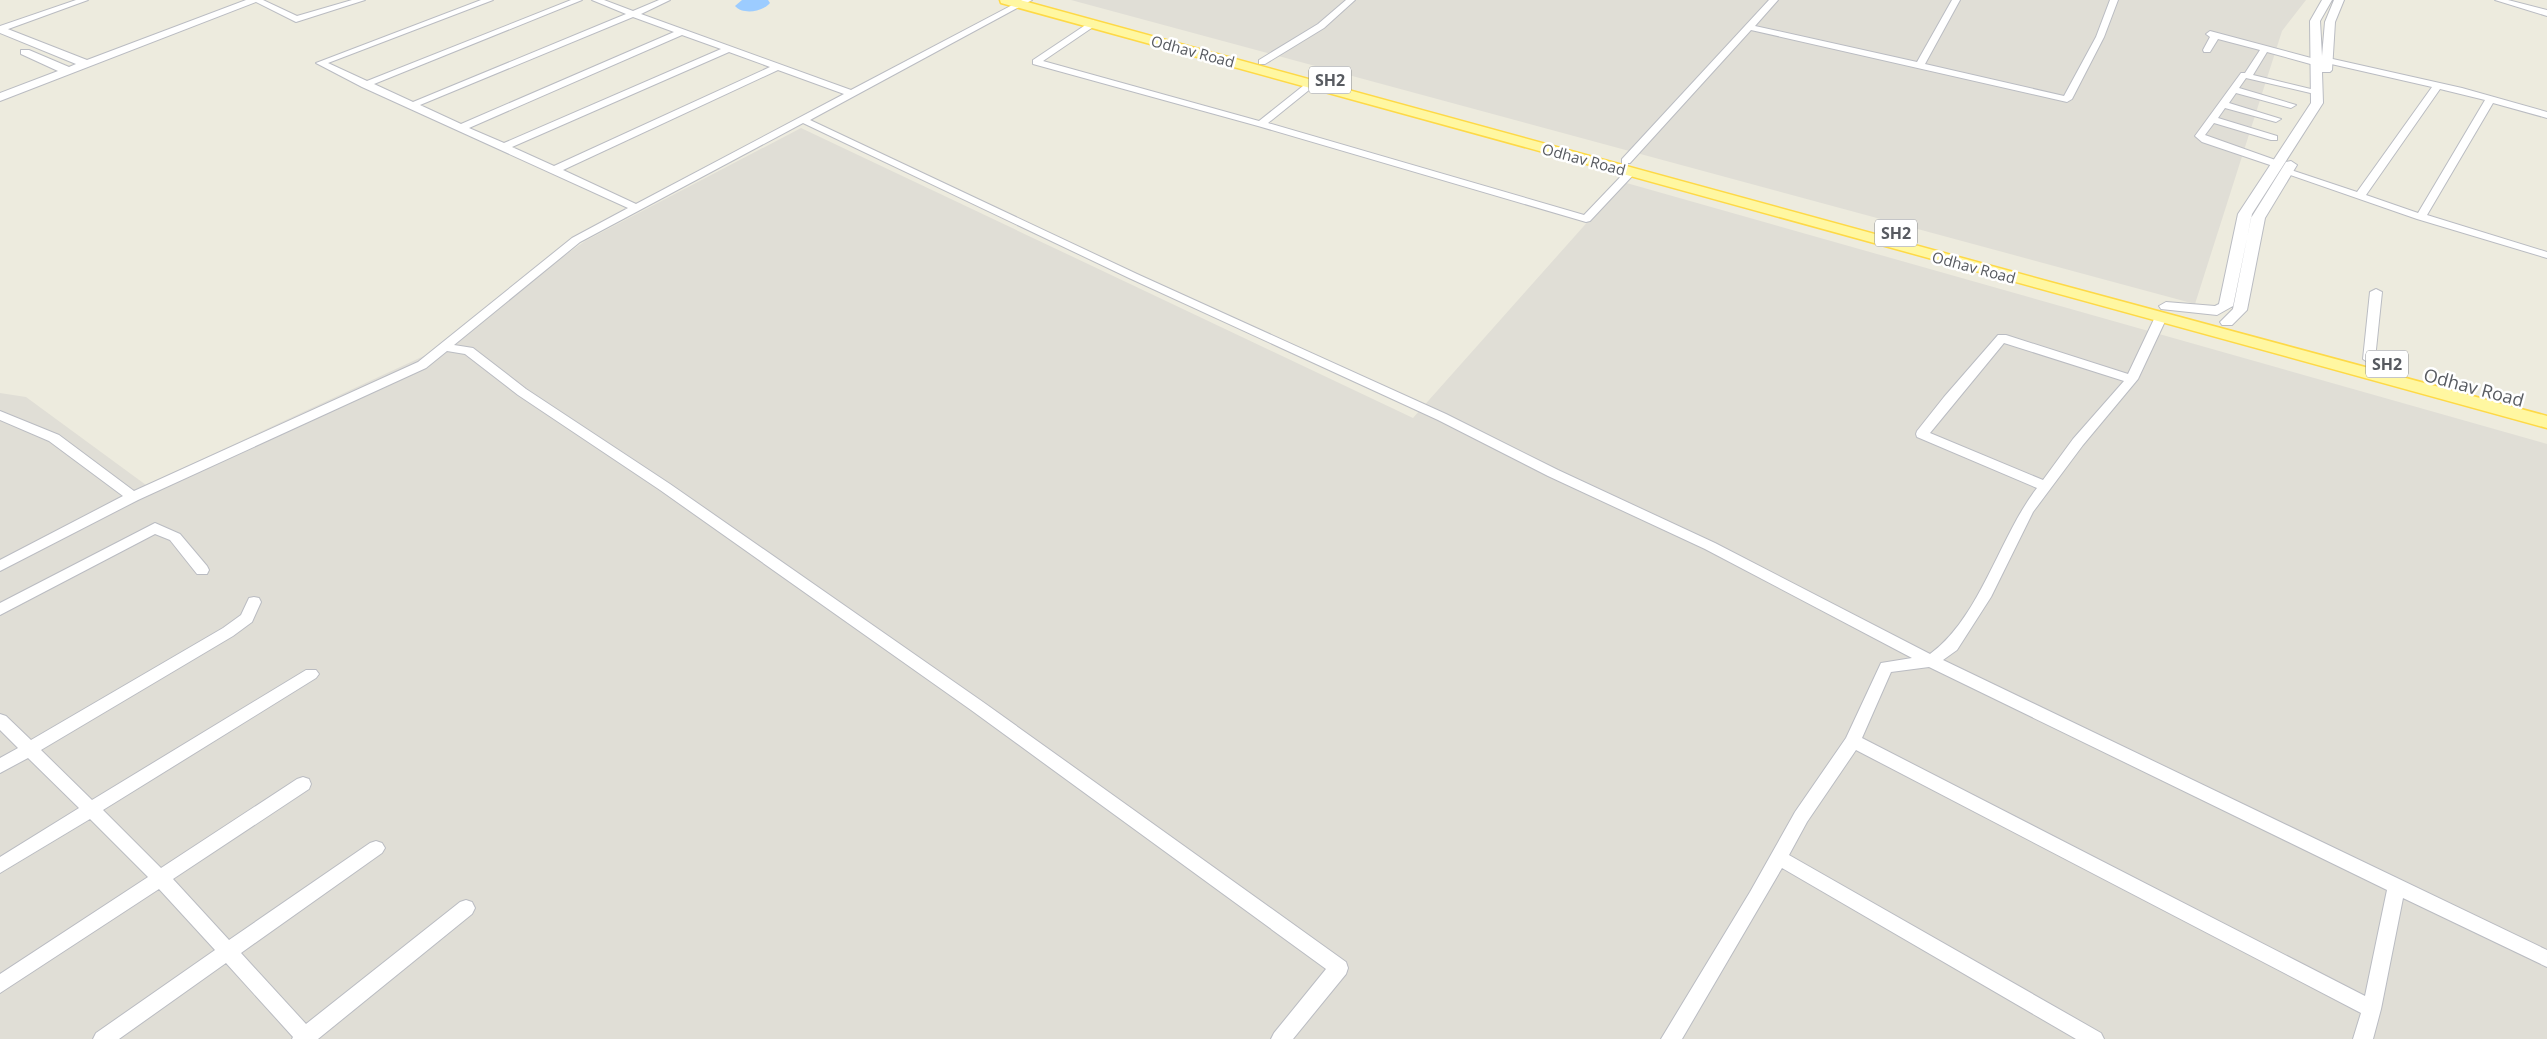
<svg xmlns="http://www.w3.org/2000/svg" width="2547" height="1039" font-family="'Open Sans',sans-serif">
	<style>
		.industrial { fill: #e0ded6 }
		.water { fill: #9cccff }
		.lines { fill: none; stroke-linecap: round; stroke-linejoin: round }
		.minor-casing { stroke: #babcc2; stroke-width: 2 }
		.tertiary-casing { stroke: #babcc2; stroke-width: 2 }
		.primary-casing { stroke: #fed946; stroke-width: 3 }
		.minor { fill: #fff; fill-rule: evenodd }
		.tertiary { fill: #fff; fill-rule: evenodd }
		.primary { fill: #fff7a1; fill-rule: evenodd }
		.labels { text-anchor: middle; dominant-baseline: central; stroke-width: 5; stroke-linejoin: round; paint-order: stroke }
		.far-street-label { font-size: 15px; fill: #585b61; stroke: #fff }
		.shield { fill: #fff; stroke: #8a8c90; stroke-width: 1 }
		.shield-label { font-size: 16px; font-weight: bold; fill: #585b61 }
		.street-label { font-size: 18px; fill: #585b61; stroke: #fff }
	</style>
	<rect width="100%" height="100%" fill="#edebde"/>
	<!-- industrial -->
	<path class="industrial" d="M1071,0H2306L2282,31L2195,304Z
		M801,128L1413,418L1623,182L2547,444V1039H0V393L26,397L146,485L426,355L585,241Z"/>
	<!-- water -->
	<path class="water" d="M742,0H768L770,3C762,12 743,15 735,6Z"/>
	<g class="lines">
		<defs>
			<path id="minor" d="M76,0H88L0,32V26Z
				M252,0H263L297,16L352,0H365L296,22Z
				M481,0H493L328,63L367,81L571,0H582L374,84L413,102L626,14L592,0H604L633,11L659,0H670L641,14L851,90L1022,0H1032L810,120L1137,274L1446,414L1558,470L1715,543L1930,654C1980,618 1999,537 2037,488L1917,437L1916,434L1917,431L1944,397L1998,335H2006L2128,374L2155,317L2161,314L2165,315L2167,317L2138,379L2083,445L2033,512L1991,597L1957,650L1943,660L2547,950V967L2403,898L2381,1009L2373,1039H2353L2361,1013L1856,750L1807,822L1789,855L2101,1033L2104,1039H2076L1782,868L1682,1039H1661L1750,892L1795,812L1846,738L1881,663L1912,658L1705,549L1548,476L1438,420L1129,278L803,123L580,242L454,345L473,348L526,389L670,484L983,702L1346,962L1348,968L1346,974L1293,1039H1271L1274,1033L1326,969L971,710L660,490L518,395L465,354L447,351L426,368L138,500L0,571V560L123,496L49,441L0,420V411L59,435L134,491L418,362L572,238L628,208L362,87L316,63ZM633,17L674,32L461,124L420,105ZM682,35L721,49L504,143L469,128ZM729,52L770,67L554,166L512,147ZM778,70L844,94L636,204L563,170ZM2004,343L2124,381L2073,439L2043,480L1930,433ZM1929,667L2387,890L2365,996L1862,738L1891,672Z
				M1346,0H1355L1324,28L1265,64H1259V60L1318,24Z
				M1769,0H1778L1755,26L1917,62L1952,0H1960L1925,64L2064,96L2096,37L2110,0H2118L2104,37L2072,99L2067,102L1751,30L1630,163H1622V159Z
				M2495,0H2508L2547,10V16Z
				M1093,20L1097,23L1096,25L1043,61L1259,121L1308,82H1314V86L1268,123L1584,215L1627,170H1635L1636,172L1590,221L1586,222L1258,126L1033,64V60Z
				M2210,31L2311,58L2315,55L2462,88L2547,112V118L2493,103L2427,215L2547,252V258L2417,219L2282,172L2283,170H2291L2357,192L2432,87L2318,61L2314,65L2267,52L2253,75L2319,91V95L2246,78L2239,88L2296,105L2291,108L2236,93L2229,103L2281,119L2276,122L2225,108L2218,118L2277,136V140H2271L2214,123L2205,135L2281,162V166H2273L2202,142L2195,136L2241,73H2245L2260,50L2218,39L2210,52H2204L2203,50L2210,37L2206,34ZM2440,89L2485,100L2418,213L2366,195Z
				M2376,289L2382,292L2375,359L2369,363L2363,359L2370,292Z
				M155,523L180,534L207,566L209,570L207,574H197L170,540L155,534L0,615V603Z
				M254,597L259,598L261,602L252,622L233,636L41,750L92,800L306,670H316L319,674L316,678L103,810L161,868L297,779L303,777L309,779L311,784L309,789L173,879L229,940L370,843L376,841L382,843L385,848L382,853L241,953L306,1024L460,902L466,900L472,902L475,908L472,914L318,1039H292L293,1037L226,963L119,1039H93L96,1033L215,950L159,889L0,993V974L148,877L90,819L0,873V857L79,808L28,758L0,773V758L18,748L0,730V714L6,716L31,740L223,628L241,615L249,598Z"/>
			<path id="tertiary" d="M246,0H261L0,101V93L58,71L21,54V50H29L69,67L76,64L0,33V26L87,60Z
				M2322,0H2332L2320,21L2322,56L2325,22L2334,0H2344L2335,22L2332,70L2330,72H2322L2323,103L2252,214L2233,306L2217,315L2161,309L2159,306L2166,302L2215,306L2219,304L2238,214L2311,103L2310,21Z
				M2291,161L2297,165L2265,218L2247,310L2232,325H2222L2220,322L2233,309L2251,218L2286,162Z"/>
			<path id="primary" d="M1000,0H1020L2050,282L2547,416V428L1001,3Z"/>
		</defs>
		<!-- minor casing -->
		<use href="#minor" class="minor-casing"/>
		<!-- tertiary casing -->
		<use href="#tertiary" class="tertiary-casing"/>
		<!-- primary casing -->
		<use href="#primary" class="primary-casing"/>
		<!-- minor -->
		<use href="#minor" class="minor"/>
		<!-- tertiary -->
		<use href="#tertiary" class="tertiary"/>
		<!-- primary -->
		<use href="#primary" class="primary"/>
	</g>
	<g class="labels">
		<!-- far-street labels -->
		<g class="far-street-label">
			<text transform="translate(1193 51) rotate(15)">Odhav Road</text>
			<text transform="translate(1584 159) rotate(15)">Odhav Road</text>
			<text transform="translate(1974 267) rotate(15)">Odhav Road</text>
		</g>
		<!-- shield labels -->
		<g class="shield">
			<rect x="1309" y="66.5" width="42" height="27" rx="4"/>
			<rect x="1875" y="219.5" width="42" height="27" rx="4"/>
			<rect x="2366" y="350.5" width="42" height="27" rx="4"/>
		</g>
		<g class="shield-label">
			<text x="1330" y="80">SH2</text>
			<text x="1896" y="233">SH2</text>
			<text x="2387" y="364">SH2</text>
		</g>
		<!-- street labels -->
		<g class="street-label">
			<text transform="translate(2474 387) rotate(15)">Odhav Road</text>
		</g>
	</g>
</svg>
